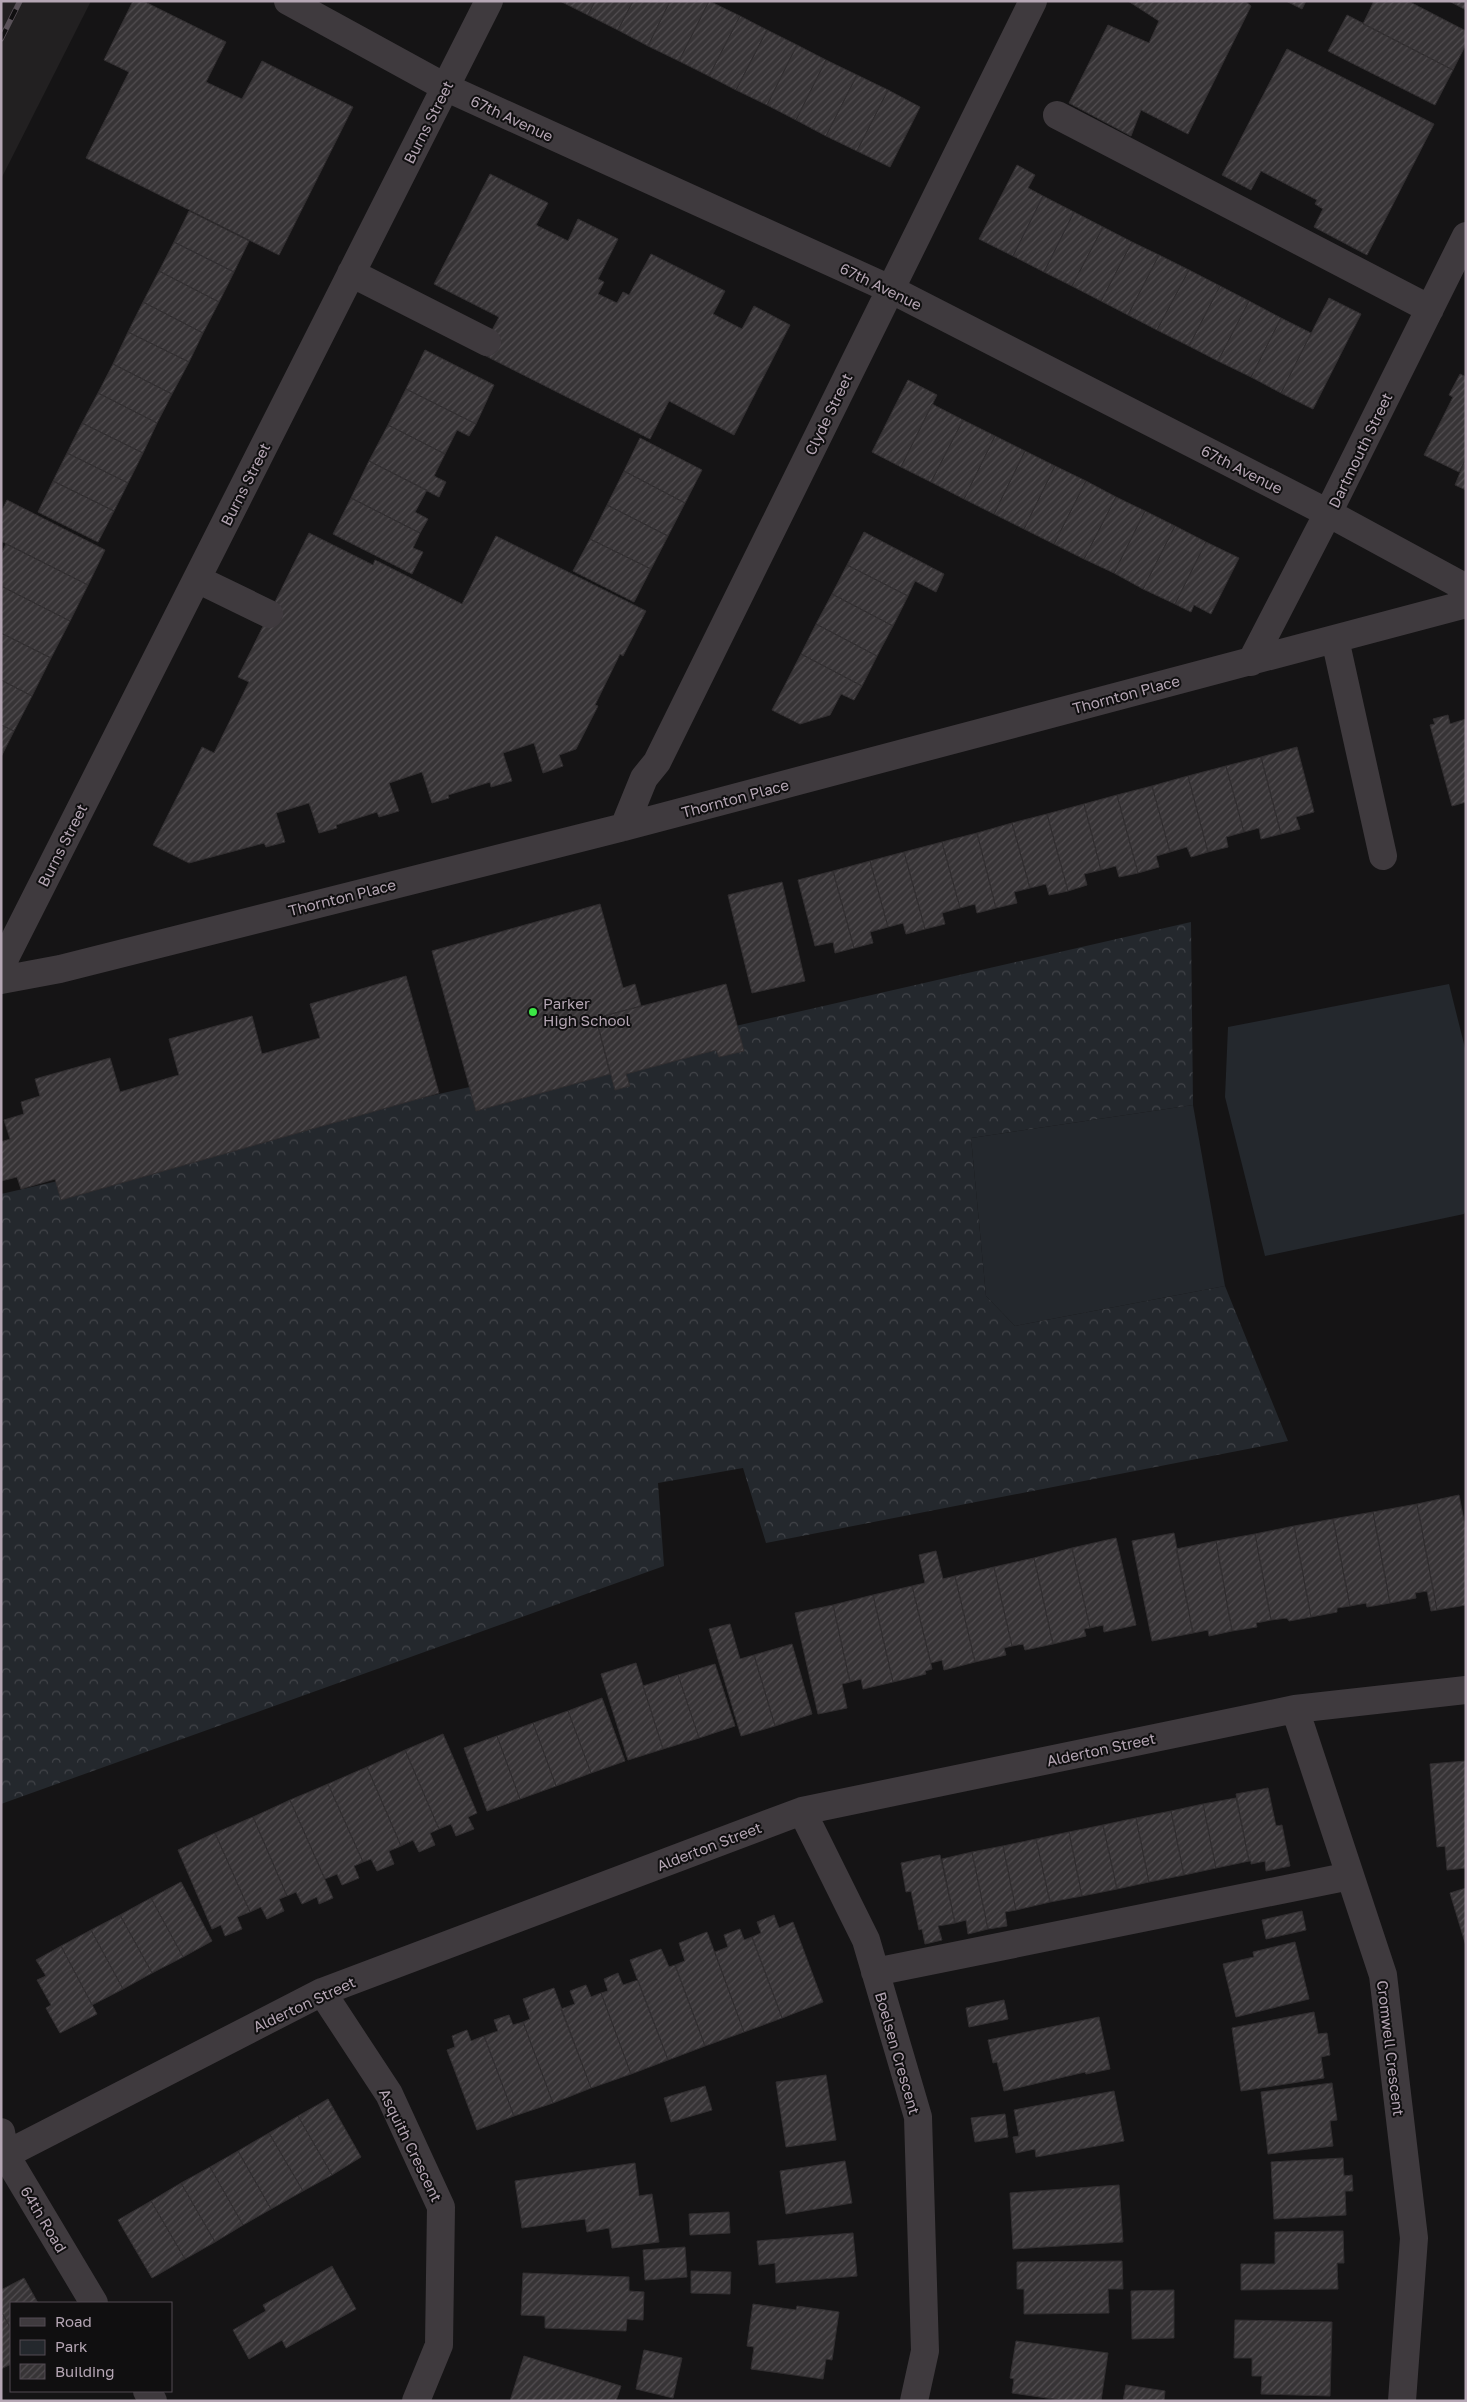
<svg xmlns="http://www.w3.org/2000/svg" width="1467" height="2402" font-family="'Golos Text',sans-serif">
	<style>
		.built { fill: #222021 }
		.green { fill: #24282d }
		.forest { fill: url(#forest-crowns) }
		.building { fill: url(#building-hatch); stroke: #312e30 }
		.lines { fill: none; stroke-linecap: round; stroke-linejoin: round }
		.minor { stroke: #3f3a3e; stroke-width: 28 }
		.rail-casing { stroke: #595158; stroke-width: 5.5 }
		.rail { stroke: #100f10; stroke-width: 4; stroke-dasharray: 11; stroke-linecap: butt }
		.poi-dot { fill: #3be645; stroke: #100f10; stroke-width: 2 }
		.labels { text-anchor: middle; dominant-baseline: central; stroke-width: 4; stroke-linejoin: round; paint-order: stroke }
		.street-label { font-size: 15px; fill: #b5a6b4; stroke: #100f10 }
		.poi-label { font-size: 15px; fill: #b5a6b4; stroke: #100f10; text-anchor: start }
	</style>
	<defs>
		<pattern id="forest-crowns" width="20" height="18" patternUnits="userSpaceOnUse" patternTransform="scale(1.25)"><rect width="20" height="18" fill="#24282d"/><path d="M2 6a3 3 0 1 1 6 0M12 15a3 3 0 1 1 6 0" fill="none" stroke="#424449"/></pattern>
		<pattern id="building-hatch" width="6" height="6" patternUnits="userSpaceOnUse" patternTransform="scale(1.25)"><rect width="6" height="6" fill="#373436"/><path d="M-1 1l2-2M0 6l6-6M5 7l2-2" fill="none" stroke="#524e51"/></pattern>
	</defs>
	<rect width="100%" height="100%" fill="#151415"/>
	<!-- built -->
	<path class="built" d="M1,1H91L1,179Z"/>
	<!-- green -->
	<path class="green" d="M1449,984L1466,1052V1210L1464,1214L1265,1256L1225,1097L1228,1027Z
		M1193,1105L1225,1286L1015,1326L986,1296L971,1138Z"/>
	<!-- forest -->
	<path class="forest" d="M1191,922L1193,1105L971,1138L986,1296L1015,1326L1225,1286L1288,1441L766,1543L743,1468L658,1483L664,1566L1,1804V1194Z"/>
	<!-- building -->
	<path class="building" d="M133,1H143L226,42L206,82L242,99L262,61L353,107L279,255L86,158L129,72L104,60Z
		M560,1H595L588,15Z
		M595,1H633L618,30L588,15Z
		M633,1H670L648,46L618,30Z
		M670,1H709L679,61L648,46Z
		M709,1L740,16L709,76L679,61Z
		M1128,1H1245L1251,6L1188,134L1141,110L1131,136L1069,103L1108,25L1149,43L1159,21Z
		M1286,1H1306L1302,9Z
		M1374,1H1408L1466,31V44L1453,70L1363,24Z
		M1449,1H1466V10Z
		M1347,15L1453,70L1435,105L1328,51Z
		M740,16L767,30L736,90L709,76Z
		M767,30L797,45L767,105L736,90Z
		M797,45L826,60L796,120L767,105Z
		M1287,49L1434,124L1367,255L1314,227L1323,209L1315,204L1317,200L1261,171L1251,190L1222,175Z
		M826,60L857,75L826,136L796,120Z
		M857,75L888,90L857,151L826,136Z
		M888,90L920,107L890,167L857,151Z
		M1017,165L1035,175L1028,188L1043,196L1013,256L979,239Z
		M490,174L548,203L536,225L568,241L578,219L618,239L598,279L604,282L598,294L617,303L623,292L629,295L651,254L725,291L713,314L742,329L754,306L790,325L734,435L669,401L650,439L480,353L499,317L434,284Z
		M1043,196L1074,212L1044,272L1013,256Z
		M189,211L249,241L234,272L174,242Z
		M1074,212L1103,227L1072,286L1044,272Z
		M1103,227L1132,242L1101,301L1072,286Z
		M174,242L234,272L219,302L159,271Z
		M1132,242L1159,255L1128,315L1101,301Z
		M1159,255L1189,270L1157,330L1128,315Z
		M1189,270L1220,286L1189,346L1157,330Z
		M159,271L219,302L203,333L143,302Z
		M1220,286L1249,301L1218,361L1189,346Z
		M1329,298L1361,314L1313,409L1281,393Z
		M1249,301L1281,318L1251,377L1218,361Z
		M143,302L203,333L189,362L128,332Z
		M1281,318L1311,333L1281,393L1251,377Z
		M128,332L189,362L172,394L113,364Z
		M425,350L494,385L476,424L406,389Z
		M113,364L172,394L157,423L98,393Z
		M1460,374L1466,377V458L1459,472L1424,455L1453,397L1449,395Z
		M908,380L937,395L901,467L872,452Z
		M406,389L476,424L469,436L457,430L445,454L388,425Z
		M98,393L157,423L143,453L82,423Z
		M932,404L963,420L931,482L901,467Z
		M963,420L995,436L964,499L931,482Z
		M82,423L143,453L128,483L67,453Z
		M388,425L445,454L434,476L446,482L439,497L369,461Z
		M995,436L1025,451L994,514L964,499Z
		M640,438L702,470L685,503L624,471Z
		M1025,451L1055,466L1024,529L994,514Z
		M67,453L128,483L114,511L53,481Z
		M1466,458V490L1455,485Z
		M369,461L427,490L415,512L428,519L420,533L351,498Z
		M1055,466L1086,481L1054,544L1024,529Z
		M624,471L685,503L668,536L607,505Z
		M53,481L114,511L98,542L38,512Z
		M1086,481L1116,497L1084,559L1054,544Z
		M1116,497L1145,511L1114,573L1084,559Z
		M351,498L420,533L413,548L423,552L412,574L333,534Z
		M7,500L105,550L88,585L1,541V512Z
		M607,505L668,536L651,569L590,539Z
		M1145,511L1175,526L1143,589L1114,573Z
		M1175,526L1206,542L1175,604L1143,589Z
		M864,532L944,574L936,592L915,581L908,596L847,565Z
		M309,533L373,565L375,560L462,604L496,536L646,611L623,656L620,654L595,705L598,706L576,749L559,755L563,766L543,773L534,743L503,753L512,781L491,787L490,782L448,795L449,798L432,803L422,772L389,783L399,811L379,817L377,812L336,825L337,828L319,833L309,803L276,813L285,842L266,847L264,843L189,863L153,845L202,747L214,753L249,682L238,677Z
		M590,539L651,569L634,602L573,571Z
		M1206,542L1239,558L1211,614L1194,605L1191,612L1175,604Z
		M6,544L88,585L70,621L1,586V554Z
		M847,565L908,596L893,626L832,594Z
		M1,586L70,621L51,658L1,633Z
		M832,594L893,626L877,656L816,624Z
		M816,624L877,656L862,686L801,654Z
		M1,633L51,658L32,696L1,680Z
		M801,654L862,686L854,700L841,694L830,715L800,724L772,710Z
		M1,680L32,696L14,731L1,725Z
		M1448,715L1450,724L1466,719V802L1452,806L1430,725L1435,724L1433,719Z
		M1,725L14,731L1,757Z
		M1297,747L1314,812L1296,817L1300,829L1281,834L1261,757Z
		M1261,757L1281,834L1261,839L1259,828L1244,832L1226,766Z
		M1226,766L1244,832L1226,837L1228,847L1208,852L1188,776Z
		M1188,776L1208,852L1191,857L1187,847L1170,852L1152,786Z
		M1152,786L1170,852L1156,856L1159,867L1138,873L1117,795Z
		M1117,795L1138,873L1119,877L1116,866L1101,870L1084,804Z
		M1084,804L1101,870L1084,874L1087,885L1068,891L1047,814Z
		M1047,814L1068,891L1049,895L1046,884L1030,888L1012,823Z
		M1012,823L1030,888L1014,892L1017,903L996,908L977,833Z
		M977,833L996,908L977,913L975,904L960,908L942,842Z
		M942,842L960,908L942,913L945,924L925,929L904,852Z
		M904,852L925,929L906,934L903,923L888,927L870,861Z
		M870,861L888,927L870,932L873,943L854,948L833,871Z
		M833,871L854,948L835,953L833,942L815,946L798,880Z
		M782,882L805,981L752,993L728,895Z
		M600,904L623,988L635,984L641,1006L596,1018L610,1074L476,1111L432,951Z
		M406,976L439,1093L61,1200L55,1179L21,1189L17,1177L1,1181V1142L10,1139L4,1120L24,1114L21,1102L40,1096L35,1079L110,1058L120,1092L179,1075L169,1039L252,1016L262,1054L320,1038L310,1004Z
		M726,984L744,1051L719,1057L716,1050L626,1074L630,1086L615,1090L596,1018Z
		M1459,1495L1466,1531V1605L1437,1610L1417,1504Z
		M1417,1504L1437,1610L1431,1611L1427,1591L1415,1593L1416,1598L1390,1603L1373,1512Z
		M1373,1512L1390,1603L1367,1607L1366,1603L1350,1606L1333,1519Z
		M1333,1519L1350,1606L1337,1608V1612L1311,1617L1294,1526Z
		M1294,1526L1311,1617L1289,1621L1287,1618L1271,1620L1255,1534Z
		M1174,1533L1193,1633L1152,1641L1132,1541Z
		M1255,1534L1271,1620L1256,1623L1257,1627L1232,1631L1216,1541Z
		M1116,1538L1136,1625L1104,1632L1103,1625L1090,1628L1072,1548Z
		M1216,1541L1232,1631L1209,1636L1208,1630L1193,1633L1176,1549Z
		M1072,1548L1090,1628L1084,1629L1086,1636L1053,1644L1034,1558Z
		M936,1551L943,1579L955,1576L975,1662L944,1670L942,1660L931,1663L912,1586L925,1583L919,1555Z
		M1034,1558L1053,1644L1025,1650L1023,1644L1012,1646L994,1567Z
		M994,1567L1012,1646L1004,1648L1006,1655L975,1662L955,1576Z
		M912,1586L932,1669L925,1671L926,1674L893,1682L873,1595Z
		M873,1595L893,1682L863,1689L861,1679L850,1682L833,1605Z
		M833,1605L850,1682L842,1684L847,1708L818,1714L795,1613Z
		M730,1624L740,1659L754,1655L775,1726L741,1736L709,1629Z
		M792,1644L812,1714L775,1726L754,1655Z
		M636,1663L663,1749L628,1760L601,1674Z
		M715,1664L735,1726L699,1738L678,1675Z
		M678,1675L699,1738L663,1749L643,1686Z
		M602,1698L625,1761L591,1773L568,1711Z
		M568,1711L591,1773L556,1786L533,1723Z
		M533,1723L556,1786L520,1799L497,1736Z
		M443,1734L477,1813L468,1817L474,1829L456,1836L451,1824L439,1829L405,1750Z
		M497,1736L520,1799L487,1811L464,1748Z
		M405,1750L439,1829L430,1833L435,1845L419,1852L413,1840L401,1846L367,1767Z
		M1466,1761V1868L1447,1870L1445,1846L1437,1847L1430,1764Z
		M367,1767L401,1846L389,1851L394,1864L377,1871L371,1859L363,1862L328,1784Z
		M328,1784L363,1862L354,1866L359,1878L342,1885L337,1874L325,1879L290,1800Z
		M1268,1788L1276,1826L1282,1825L1290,1866L1266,1871L1265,1861L1251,1864V1861H1249L1236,1794Z
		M1236,1798L1249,1861L1216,1868L1203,1804Z
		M290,1800L333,1898L319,1904L317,1897L302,1904L296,1892L287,1896L253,1817Z
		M1203,1804L1216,1868L1184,1875L1171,1811Z
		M1171,1811L1184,1875L1149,1882L1136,1818Z
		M253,1817L287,1896L279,1899L284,1911L267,1919L261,1907L250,1912L215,1833Z
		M1136,1818L1149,1882L1117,1889L1103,1825Z
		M1103,1825L1117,1889L1082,1896L1069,1832Z
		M1069,1832L1082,1896L1050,1902L1036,1839Z
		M215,1833L250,1912L237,1917L242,1929L225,1936L221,1925L212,1929L178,1850Z
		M1036,1839L1050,1902L1016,1910L1003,1846Z
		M1003,1846L1016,1910L1005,1912L1007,1926L988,1929L972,1852Z
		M972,1852L988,1929L968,1934L966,1920L955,1923L942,1859Z
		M940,1855L955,1923L938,1926L942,1940L925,1944L922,1929L919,1930L911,1891L906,1892L901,1863Z
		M181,1882L212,1941L183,1957L151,1898Z
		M1466,1888V1946L1450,1893Z
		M151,1898L183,1957L152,1973L120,1915Z
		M1302,1911L1306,1930L1266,1939L1262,1920Z
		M120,1915L152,1973L123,1989L91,1930Z
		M774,1915L779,1928L793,1922L823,2002L782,2018L752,1937L761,1933L757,1922Z
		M740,1929L744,1940L752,1937L782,2018L744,2032L715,1952L728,1947L724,1935Z
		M91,1930L123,1989L92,2005L61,1946Z
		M707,1932L744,2032L705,2046L675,1965L685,1961L679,1943Z
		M1295,1942L1309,1999L1236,2017L1223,1964L1254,1957L1253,1952Z
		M61,1946L97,2014L60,2033L46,2008L51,2005L37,1980L46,1976L36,1960Z
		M661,1949L669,1967L675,1965L705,2046L668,2060L630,1960Z
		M618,1973L623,1985L638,1980L668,2060L631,2074L601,1993L608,1991L604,1979Z
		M586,1985L591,1997L601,1993L631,2074L591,2088L561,2009L575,2004L570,1991Z
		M554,1988L591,2088L553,2103L523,2022L530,2019L523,1999Z
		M1004,2000L1008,2019L969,2027L966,2008Z
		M1314,2012L1318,2034L1327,2033L1330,2055L1321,2057L1324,2078L1241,2091L1232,2028Z
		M509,2015L513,2025L523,2022L553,2103L514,2116L484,2036L498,2031L494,2020Z
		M1099,2017L1110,2069L1086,2074L1085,2072L1004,2091L997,2062L993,2063L988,2040Z
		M467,2030L471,2041L484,2036L514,2116L477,2130L447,2050L455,2047L452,2036Z
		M826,2075L836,2140L786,2147L776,2082Z
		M1332,2083L1337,2120L1330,2121L1333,2146L1268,2154L1261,2092Z
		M705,2086L712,2110L671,2122L664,2098Z
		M1114,2091L1124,2141L1036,2157L1035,2149L1016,2153L1013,2137L1019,2136L1014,2110Z
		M328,2099L361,2157L332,2175L298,2116Z
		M1005,2114L1008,2137L975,2142L971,2118Z
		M298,2116L332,2175L303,2191L269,2133Z
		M269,2133L303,2191L271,2209L238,2151Z
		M238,2151L271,2209L243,2225L210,2167Z
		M1343,2158L1344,2176L1352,2175L1353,2191H1345L1346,2215L1274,2219L1271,2162Z
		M845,2161L852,2203L786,2214L780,2171Z
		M635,2163L639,2196L652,2194L659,2242L612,2248L609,2228L587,2232L585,2219L522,2228L515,2181Z
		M210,2167L243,2225L215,2242L181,2183Z
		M181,2183L215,2242L185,2259L151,2201Z
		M1119,2185L1123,2242L1013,2249L1010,2193Z
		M151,2201L185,2259L152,2278L118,2220Z
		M729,2212L730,2233L690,2235L689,2214Z
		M1343,2231L1344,2263H1337L1338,2289L1241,2290V2264H1275V2232Z
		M853,2233L857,2276L776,2283L775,2263L759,2265L757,2241Z
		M685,2247L687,2277L645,2280L643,2250Z
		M1122,2261L1123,2289H1108L1109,2313L1024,2314V2289H1017V2262Z
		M332,2266L356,2309L286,2348L282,2340L249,2359L233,2330L266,2311L263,2305Z
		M691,2271L731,2272L730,2294L691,2293Z
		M523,2273L629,2277V2291L644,2292L643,2320L627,2319L626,2331L545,2328V2316L521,2315Z
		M24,2278L38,2303H11V2329L1,2311V2290Z
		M1174,2290V2338L1132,2339L1131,2291Z
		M753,2304L796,2310L797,2306L839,2312L832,2360L826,2359L823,2379L751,2369L754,2347L747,2346Z
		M1,2311L11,2329V2364L1,2369Z
		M1235,2320L1332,2322L1330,2396L1261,2394L1262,2376H1252V2358H1234Z
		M1016,2341L1108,2353L1101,2401H1068L1012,2393L1014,2379L1010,2378Z
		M644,2350L682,2358L673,2398L636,2389Z
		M524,2356L621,2386L616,2401H510Z
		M1126,2385L1165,2391L1164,2401H1123Z"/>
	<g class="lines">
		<!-- minor -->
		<path class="minor" d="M288,1L445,87L890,289L1328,513L1466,588
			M1057,115L1430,309
			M351,273L487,342
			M197,579L269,614
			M1335,639L1383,856
			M1251,662L1328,513L1466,236
			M624,827L644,778L657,762L1033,1
			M1,966L489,1
			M1,980L60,969L624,827L1466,604
			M1295,1709L1383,1975L1414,2238L1402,2401
			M802,1811L866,1940L918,2117L925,2351L914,2401
			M875,1972L1350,1876
			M322,1992L389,2094L441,2207L439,2345L416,2401
			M1,2132L5,2154L94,2303
			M1,2157L322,1992L802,1811L1295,1709L1466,1690
			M147,2391L153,2401"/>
		<defs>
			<path id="rail" d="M1,39L20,1"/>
		</defs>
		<!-- rail casing -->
		<use href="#rail" class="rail-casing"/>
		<!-- rail -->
		<use href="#rail" class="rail"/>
	</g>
	<!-- markers -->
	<circle class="poi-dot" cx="533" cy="1012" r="5"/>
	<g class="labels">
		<!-- street labels -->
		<g class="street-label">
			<text transform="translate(512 118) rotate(25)">67th Avenue</text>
			<text transform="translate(428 122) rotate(-63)">Burns Street</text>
			<text transform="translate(881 286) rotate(26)">67th Avenue</text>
			<text transform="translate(828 414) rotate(-64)">Clyde Street</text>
			<text transform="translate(1360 450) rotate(-64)">Dartmouth Street</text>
			<text transform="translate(1242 469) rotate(27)">67th Avenue</text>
			<text transform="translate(245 484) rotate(-63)">Burns Street</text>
			<text transform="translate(1126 694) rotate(-15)">Thornton Place</text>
			<text transform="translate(735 798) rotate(-15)">Thornton Place</text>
			<text transform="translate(62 845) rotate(-63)">Burns Street</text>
			<text transform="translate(342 897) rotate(-14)">Thornton Place</text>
			<text transform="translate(1101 1749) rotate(-12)">Alderton Street</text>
			<text transform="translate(709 1846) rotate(-21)">Alderton Street</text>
			<text transform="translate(304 2004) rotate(-25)">Alderton Street</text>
			<text transform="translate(1391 2048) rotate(83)">Cromwell Crescent</text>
			<text transform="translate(898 2053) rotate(74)">Boelsen Crescent</text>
			<text transform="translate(411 2145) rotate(64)">Asquith Crescent</text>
			<text transform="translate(44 2219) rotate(59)">64th Road</text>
		</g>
		<!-- poi labels -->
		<g class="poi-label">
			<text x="543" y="1003">Parker<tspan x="543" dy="17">High School</tspan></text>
		</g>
	</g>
	<!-- border -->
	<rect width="1467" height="2402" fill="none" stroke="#b5a6b4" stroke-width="5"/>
	<!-- legend -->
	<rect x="10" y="2302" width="162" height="90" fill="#100f10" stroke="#524b52"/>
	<rect x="20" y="2318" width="25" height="8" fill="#3f3a3e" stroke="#524b52"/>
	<text x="55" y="2327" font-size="15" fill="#b5a6b4">Road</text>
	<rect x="20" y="2340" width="25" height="15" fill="#24282d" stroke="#524b52"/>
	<text x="55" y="2352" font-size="15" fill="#b5a6b4">Park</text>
	<rect x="20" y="2364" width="25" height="15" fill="url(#building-hatch)" stroke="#524b52"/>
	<text x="55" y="2377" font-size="15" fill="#b5a6b4">Building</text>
</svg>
